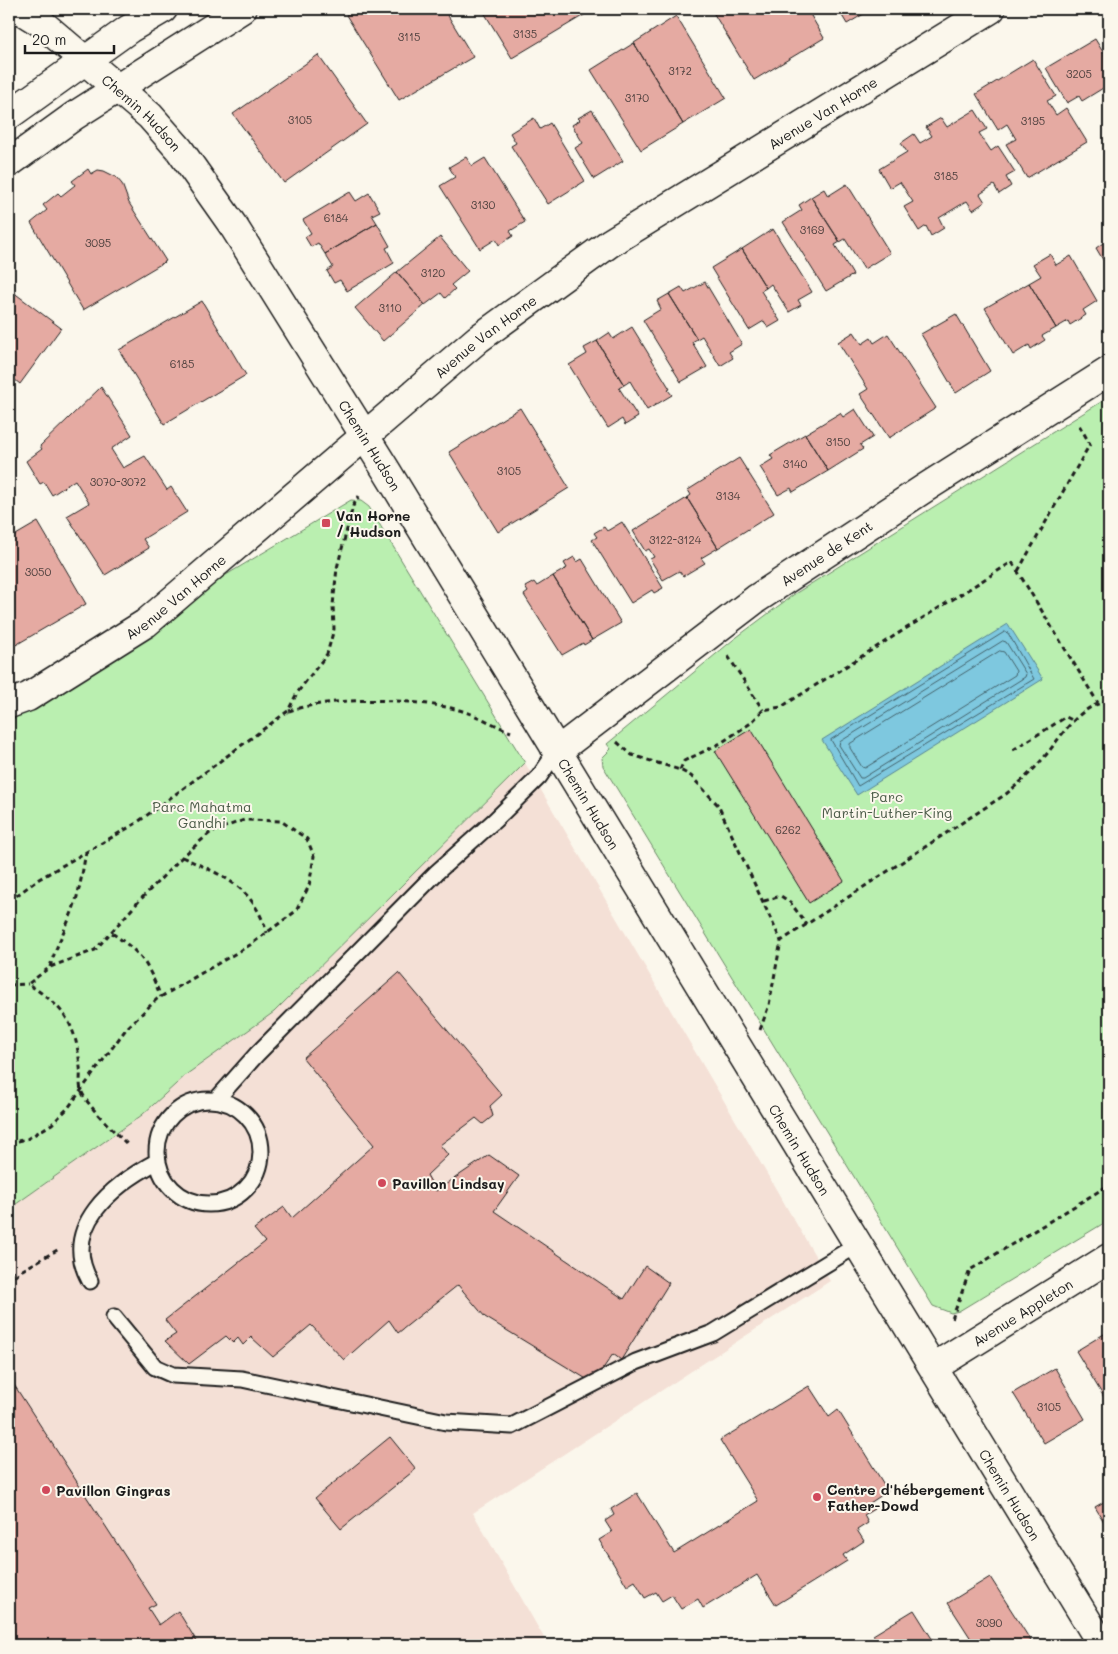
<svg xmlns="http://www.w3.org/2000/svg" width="1118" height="1654" font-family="Mali,sans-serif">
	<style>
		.built { fill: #f4e0d6 }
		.green { fill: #baefb0; stroke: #6b8666 }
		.water { fill: #7ec8df; stroke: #578391 }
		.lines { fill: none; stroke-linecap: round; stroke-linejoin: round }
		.shore { stroke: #43616a; stroke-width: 1 }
		.building { fill: #e5aaa2; stroke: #1c1c1c }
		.lane-casing { stroke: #1c1c1c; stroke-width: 19 }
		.street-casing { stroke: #1c1c1c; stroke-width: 31 }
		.secondary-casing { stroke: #1c1c1c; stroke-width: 31 }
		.path { stroke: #1c1c1c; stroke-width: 3; stroke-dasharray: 5 4; stroke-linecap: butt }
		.lane { stroke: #fbf7ec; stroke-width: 15 }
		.street { stroke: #fbf7ec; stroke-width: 28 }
		.secondary { stroke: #fbf7ec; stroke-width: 28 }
		.poi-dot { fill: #d1495b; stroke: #fbf7ec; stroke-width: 2 }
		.labels { text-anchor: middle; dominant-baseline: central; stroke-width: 4; stroke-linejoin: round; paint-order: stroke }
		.number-label { font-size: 11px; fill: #4e403e }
		.street-label { font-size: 14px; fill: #1c1c1c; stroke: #fbf7ec }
		.poi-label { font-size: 14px; font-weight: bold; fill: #1c1c1c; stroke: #fbf7ec; text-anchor: start }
		.park-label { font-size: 14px; fill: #4b5b48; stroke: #fbf7ec }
	</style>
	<rect width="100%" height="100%" fill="#fbf7ec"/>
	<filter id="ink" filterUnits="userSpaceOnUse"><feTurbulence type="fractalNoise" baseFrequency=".02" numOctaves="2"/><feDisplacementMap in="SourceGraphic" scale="10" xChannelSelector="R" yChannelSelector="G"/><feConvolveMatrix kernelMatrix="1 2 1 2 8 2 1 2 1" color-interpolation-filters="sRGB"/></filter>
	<g filter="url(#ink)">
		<!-- built -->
		<path class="built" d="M525,763L830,1281L473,1513L548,1645H9V1209L142,1115L187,1074L274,1012Z"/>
		<!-- green -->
		<path class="green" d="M1109,397V1220L959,1311L951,1313L933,1306L603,766L602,758L611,749L607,744L733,640L793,595Z
			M351,500L361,501L369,507L525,763L274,1012L187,1074L142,1115L9,1209V711L146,623Z"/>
		<!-- water -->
		<path class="water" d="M1008,624L1043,679L857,795L822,740Z"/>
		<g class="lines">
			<!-- shore -->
			<path class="shore" d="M1005,632L1008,633L1034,679L858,786L831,740Z
				M1003,641L1006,642L1026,674L1025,677L863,778H860L839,745L840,742Z
				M1000,651L1004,652L1016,671L1015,675L865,768L862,767L850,748V744Z"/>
		</g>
		<!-- building -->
		<path class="building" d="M356,9H444L473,57L399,100L346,15Z
			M482,9H594L512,58Z
			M711,9H807L824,38L754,80Z
			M838,9H872L847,24Z
			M676,16L726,98L683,124L634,43Z
			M1109,23V38L1103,27Z
			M1095,39L1109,62V77L1104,80L1108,85L1082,101L1079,96L1067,103L1046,68Z
			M634,43L683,124L641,150L591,70Z
			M318,55L367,124L284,183L233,114Z
			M1033,59L1056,96L1047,101L1056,115L1066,108L1087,142L1027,178L1006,144L1016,139L1007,124L998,130L976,94Z
			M592,110L623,161L594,179L575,148L583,143L572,125L580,120L578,118Z
			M975,110L987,129L979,133L991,151L998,146L1015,172L1006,177L1011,186L999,194L994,185L980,194L985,202L973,210L967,201L939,218L944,228L931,236L926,226L919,231L904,207L913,202L900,182L890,188L879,169L907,152L901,143L914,134L920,143L932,136L926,127L941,118L947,127Z
			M534,118L540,129L550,123L585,181L548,204L511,146L516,143L510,133Z
			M466,157L472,166L485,158L525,222L510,231L513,236L499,245L496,239L480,249L440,186L455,177L449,167Z
			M88,169L91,174L98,170L104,171L116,177L122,184L129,203L166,261L83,310L31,223L47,210L43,205L58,193L61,196L75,185L72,181Z
			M847,184L890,253L864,269L845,239L840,242L811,197L824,189L828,196Z
			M350,192L356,201L369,193L380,211L372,215L377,223L325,254L318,243L311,247L305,237L311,233L303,220Z
			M811,197L840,242L835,245L853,275L826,291L783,222L802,210L799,205Z
			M377,223L390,246L386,248L394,263L347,291L340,280L334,283L327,271L333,267L325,254Z
			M773,229L812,292L798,300L801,305L789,312L771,284L766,288L742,249Z
			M440,237L468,271L451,285L455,289L445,298L441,293L425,305L397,272Z
			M1109,239V270L1096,248Z
			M742,249L766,288L761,291L780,321L768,328L764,321L749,330L711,268Z
			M1050,254L1056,265L1071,256L1097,301L1083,310L1086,315L1070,325L1068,321L1056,328L1029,283L1041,276L1033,264Z
			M397,272L425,305L383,341L355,308Z
			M705,282L742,344L729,352L733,358L720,366L702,336L697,339L669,294L681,287L685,293Z
			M1029,283L1056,328L1042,336L1045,340L1031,349L1029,345L1013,355L985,308Z
			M9,289L61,328L20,384L9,375Z
			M669,294L697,339L692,342L707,367L681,382L643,320L661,309L657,301Z
			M202,301L246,375L164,424L119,350Z
			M956,314L990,371L956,393L921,334Z
			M632,327L670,389L668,390L672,395L647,410L630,381L624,385L597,341L609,333L613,339Z
			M854,332L862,344L871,338L874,343L888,334L936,408L889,438L860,394L868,389L838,342Z
			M597,341L624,385L619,388L638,417L625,425L622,419L608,428L569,365L587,354L584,348Z
			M101,387L132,435L111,449L123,468L145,456L167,490L171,487L187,512L143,539L149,548L105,575L67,516L89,503L75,480L52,495L44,482L40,484L26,461L42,449L40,446Z
			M520,408L569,488L498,532L449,452Z
			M855,409L873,437L860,445L863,449L828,471L805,434L840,413L843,417Z
			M805,434L828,471L793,492L791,488L778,495L760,467L773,459L770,455Z
			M739,458L774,513L718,548L687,498L691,495L688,490Z
			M687,498L718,548L701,558L705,563L683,576L679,571L663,580L650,559L654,557L649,549L645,551L633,531Z
			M38,522L86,604L14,646L9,637V539Z
			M622,522L663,588L654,593L652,590L631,603L592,540L597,537L594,533L604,527L607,531Z
			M574,557L577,562L582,559L621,623L592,640L553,576L567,568L564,563Z
			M553,576L592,640L584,645L583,643L562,655L524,595L528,592L525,587L534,582L537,586Z
			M751,729L844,881L809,903L715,751Z
			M399,973L502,1095L490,1106L493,1116L483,1124L476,1118L440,1145L448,1155L427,1175L436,1191L489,1155L519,1176L494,1211L624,1299L645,1266L669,1283L621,1360L613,1354L593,1383L485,1317L458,1285L398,1333L389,1320L344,1360L311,1325L273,1357L251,1337L243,1345L238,1338L233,1343L226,1336L189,1364L165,1341L176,1334L165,1320L265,1242L254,1229L284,1207L292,1218L374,1145L303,1058Z
			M1109,1331V1401L1107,1402L1076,1351Z
			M1055,1368L1085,1419L1044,1443L1013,1393Z
			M9,1377L156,1604L148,1608L159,1625L178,1611L199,1645H9Z
			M809,1386L829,1417L838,1410L888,1491L870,1503L874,1509L864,1515L868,1523L857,1530L864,1541L843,1555L847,1561L776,1605L757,1575L703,1608L698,1599L681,1609L672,1595L662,1601L656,1592L645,1598L635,1581L627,1586L599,1540L612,1532L605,1521L614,1515L611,1509L637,1493L674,1553L758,1501L720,1440Z
			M390,1437L416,1469L341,1529L315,1498Z
			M1109,1499V1530L1095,1507Z
			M990,1577L1031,1641L1024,1645H975L948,1603Z
			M914,1610L936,1645H879L873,1635Z"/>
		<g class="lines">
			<defs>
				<path id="lane" d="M216,1100L257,1054L437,872L495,820L539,777L556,752
					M157 1152a52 52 0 1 1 104 0a52 52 0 1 1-104 0Z
					M90,1281C59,1227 114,1184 158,1161
					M114,1317L155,1367L173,1375L242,1379L446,1422L512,1426L636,1362L713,1333L857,1245"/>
				<g id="street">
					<path id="s1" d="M19,9L40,22L150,116L179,149L234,227L386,470L1102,1645"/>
					<path d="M9,115L129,29L163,9"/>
					<path d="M9,163L74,116L242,9"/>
					<path id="s2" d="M556,752L756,599L925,488L1109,371"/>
					<path id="s3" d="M934,1367L1109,1258"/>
				</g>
				<g id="secondary">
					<path id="s4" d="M9,704L28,697L146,623L478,339L610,243L991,9"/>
				</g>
			</defs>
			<!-- lane casing -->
			<use href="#lane" class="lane-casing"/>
			<!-- street casing -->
			<use href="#street" class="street-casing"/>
			<!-- secondary casing -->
			<use href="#secondary" class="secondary-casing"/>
			<!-- path -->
			<path class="path" d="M1018,571L1090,444L1079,425
				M728,656L763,710
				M289,711C334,696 413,698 459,710C477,715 494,725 511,732
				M617,742L632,755L680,770L691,776L718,805L781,941
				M1013,750L1066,717L1074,721
				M680,770L684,761L721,743L751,723L763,710L781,707L1012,562L1098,703
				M182,857C224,876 253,886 267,933
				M9,901L39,879L135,824L288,711L297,693L327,654L334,629L333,605L337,568L353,506L359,496
				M764,901L781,896L790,902L807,925
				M112,933C144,956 146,961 161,997
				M50,967C55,949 63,934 70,917C79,896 82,874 86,852
				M9,985L28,984
				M760,1030L769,1005L781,941L1006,794C1018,784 1030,774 1040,762C1060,740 1077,704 1109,702
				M9,1143L27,1139L52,1124L68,1108L126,1029L157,999L250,945L296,911L309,886L314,856L307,839L281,821L244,820L211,832L182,857L140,900L95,950L50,967L28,984C64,1007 76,1023 80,1067C81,1074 79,1083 81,1090C85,1104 117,1134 128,1145
				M9,1271L18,1272
				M9,1283L19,1272L59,1249
				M952,1319L970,1270L1109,1185"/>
			<!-- lane -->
			<use href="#lane" class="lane"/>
			<!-- street -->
			<use href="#street" class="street"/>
			<!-- secondary -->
			<use href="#secondary" class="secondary"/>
		</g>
	</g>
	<!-- markers -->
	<g class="poi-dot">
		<rect x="321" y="518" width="10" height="10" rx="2.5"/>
		<circle cx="382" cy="1183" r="5"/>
		<circle cx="46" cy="1490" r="5"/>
		<circle cx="817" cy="1497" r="5"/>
	</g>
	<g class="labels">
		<!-- number labels -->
		<g class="number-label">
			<text x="525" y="33">3135</text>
			<text x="409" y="36">3115</text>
			<text x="680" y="70">3172</text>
			<text x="1079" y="73">3205</text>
			<text x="637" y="97">3170</text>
			<text x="300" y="119">3105</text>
			<text x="1033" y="120">3195</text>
			<text x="946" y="175">3185</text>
			<text x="483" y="204">3130</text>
			<text x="336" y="217">6184</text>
			<text x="812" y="229">3169</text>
			<text x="98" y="242">3095</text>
			<text x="433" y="272">3120</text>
			<text x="390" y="307">3110</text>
			<text x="182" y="363">6185</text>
			<text x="838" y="441">3150</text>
			<text x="795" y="463">3140</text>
			<text x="509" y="470">3105</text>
			<text x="118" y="481">3070-3072</text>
			<text x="728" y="495">3134</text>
			<text x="675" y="539">3122-3124</text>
			<text x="38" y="571">3050</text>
			<text x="788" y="829">6262</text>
			<text x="1049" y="1406">3105</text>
			<text x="989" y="1622">3090</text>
		</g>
		<!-- street labels -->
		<g class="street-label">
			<text stroke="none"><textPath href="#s1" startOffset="161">Chemin Hudson</textPath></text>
			<text stroke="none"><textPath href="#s4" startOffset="1009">Avenue Van Horne</textPath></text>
			<text stroke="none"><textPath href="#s4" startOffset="604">Avenue Van Horne</textPath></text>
			<text stroke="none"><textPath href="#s1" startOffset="566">Chemin Hudson</textPath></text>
			<text stroke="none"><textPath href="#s2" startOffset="336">Avenue de Kent</textPath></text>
			<text stroke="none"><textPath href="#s4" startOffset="199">Avenue Van Horne</textPath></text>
			<text stroke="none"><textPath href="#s1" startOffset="986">Chemin Hudson</textPath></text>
			<text stroke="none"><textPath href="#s1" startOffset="1391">Chemin Hudson</textPath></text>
			<text stroke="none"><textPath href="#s3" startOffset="104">Avenue Appleton</textPath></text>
			<text stroke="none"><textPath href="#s1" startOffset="1795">Chemin Hudson</textPath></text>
		</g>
		<!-- poi labels -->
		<g class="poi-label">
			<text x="336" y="515">Van Horne<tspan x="336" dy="16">/ Hudson</tspan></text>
			<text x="392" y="1183">Pavillon Lindsay</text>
			<text x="827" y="1489">Centre d'hébergement<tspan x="827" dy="16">Father-Dowd</tspan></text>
			<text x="56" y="1490">Pavillon Gingras</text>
		</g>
		<!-- park labels -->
		<g class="park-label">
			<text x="887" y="796">Parc<tspan x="887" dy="16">Martin-Luther-King</tspan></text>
			<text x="202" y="806">Parc Mahatma<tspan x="202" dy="16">Gandhi</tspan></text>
		</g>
	</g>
	<!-- margin -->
	<rect width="1118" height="1654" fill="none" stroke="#fbf7ec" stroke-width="30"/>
	<rect x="15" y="15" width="1088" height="1624" fill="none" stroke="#1c1c1c" stroke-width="2" filter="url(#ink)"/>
	<!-- scale -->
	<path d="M25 45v8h89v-8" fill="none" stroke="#1c1c1c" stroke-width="2.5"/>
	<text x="32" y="45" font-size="15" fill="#1c1c1c" stroke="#fbf7ec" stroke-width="4" paint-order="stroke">20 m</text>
</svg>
